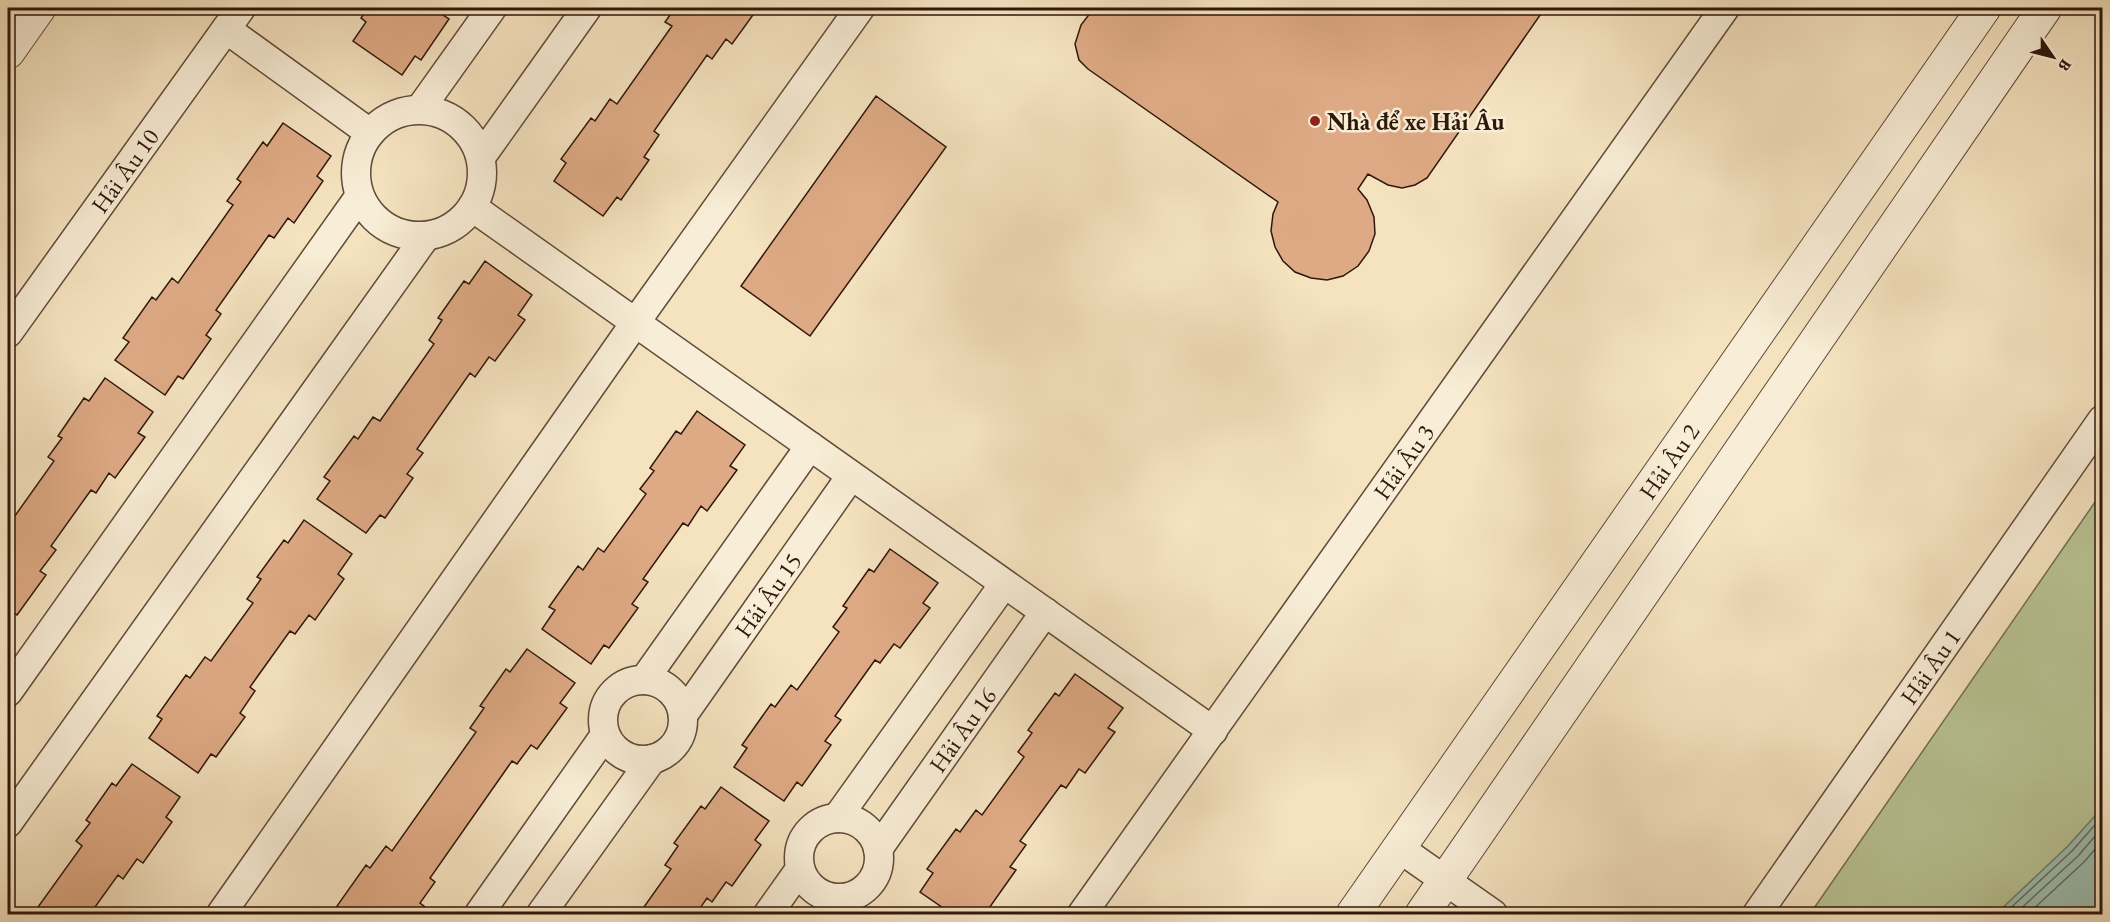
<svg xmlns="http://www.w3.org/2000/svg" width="2110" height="922" font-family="'EB Garamond',serif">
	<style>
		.green { fill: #b9c495; stroke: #746e50; stroke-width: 1.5 }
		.water { fill: #9cbeb0; stroke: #707b6e; stroke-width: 1.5 }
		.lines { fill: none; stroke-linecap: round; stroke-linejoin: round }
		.shore { stroke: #666a5e; stroke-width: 1.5 }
		.building { fill: #deaa85; stroke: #2f170b; stroke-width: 1.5 }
		.minor-casing { stroke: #604a38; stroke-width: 31 }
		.tertiary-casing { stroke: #604a38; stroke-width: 35 }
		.minor { stroke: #f8edd6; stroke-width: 28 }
		.tertiary { stroke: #f8edd6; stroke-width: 33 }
		.poi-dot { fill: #8f2418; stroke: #f8edd6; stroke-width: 2 }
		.labels { text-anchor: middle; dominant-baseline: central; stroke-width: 5; stroke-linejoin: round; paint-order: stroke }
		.poi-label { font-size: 24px; font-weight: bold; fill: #2f170b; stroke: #f8edd6; text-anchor: start }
		.street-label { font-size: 24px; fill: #2f170b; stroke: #f8edd6 }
	</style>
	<rect width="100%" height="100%" fill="#f5e3c0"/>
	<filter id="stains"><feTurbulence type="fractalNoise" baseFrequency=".00333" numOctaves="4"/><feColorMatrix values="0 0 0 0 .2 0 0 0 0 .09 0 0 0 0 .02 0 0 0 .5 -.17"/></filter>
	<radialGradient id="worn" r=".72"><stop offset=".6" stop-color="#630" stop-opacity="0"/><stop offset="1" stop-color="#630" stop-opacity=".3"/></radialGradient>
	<!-- green -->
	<path class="green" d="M2102,492V914H1810Z"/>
	<!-- water -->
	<path class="water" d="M2102,808V914H1996L2068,846Z"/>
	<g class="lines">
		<!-- shore -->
		<path class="shore" d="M2004,914L2072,851L2102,817
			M2015,914L2078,856L2102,828
			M2028,914L2084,862L2102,841"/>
	</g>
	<!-- building -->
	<path class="building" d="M368,8H449L443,15L449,19L421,60L415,56L402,75L353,41L366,22L361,18Z
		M675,8H758L732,44L726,39L712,59L707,55L654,131L659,135L644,157L649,160L621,200L617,197L603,216L554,181L566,163L561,159L591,118L595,121L610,99L617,104L672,26L665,22Z
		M1094,8H1545L1427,178L1415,185L1402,188L1388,185L1368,174L1358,189L1367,200L1374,217L1375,234L1369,251L1358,266L1343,276L1327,280L1311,278L1295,272L1283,261L1275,247L1271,231L1273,214L1278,202L1088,69L1079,60L1075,44L1081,25Z
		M876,96L946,147L810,336L741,286Z
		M283,123L331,156L317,176L323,181L294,223L288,218L274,238L269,235L216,310L221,314L206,335L211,339L183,379L178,376L165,395L115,360L129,342L123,338L152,297L156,300L172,278L178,283L233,205L227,201L241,182L237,179L263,142L267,146Z
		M485,261L532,295L518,315L525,320L495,361L489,357L475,377L470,373L417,449L423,453L407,474L413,478L385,518L380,515L366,533L317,499L330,481L324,477L354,436L358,439L373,417L380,421L434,344L429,340L442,320L438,318L464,281L469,284Z
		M105,378L153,412L138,433L145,437L115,478L109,473L96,493L91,490L51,546L56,550L40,571L46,575L17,615L12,612L8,619V516L12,520L54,461L48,457L62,438L58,436L84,398L89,401Z
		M697,411L745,445L730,466L737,470L707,511L701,506L688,526L683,523L643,579L648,582L632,604L638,608L609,648L604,645L591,664L542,629L555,610L549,607L578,566L583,570L598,548L604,552L646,494L640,489L654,471L650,468L676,431L681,434Z
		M304,520L352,554L338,574L344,579L315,620L309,615L295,634L290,631L250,687L255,691L240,713L245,717L216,757L211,754L198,773L149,738L162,719L157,716L186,675L190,678L205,657L211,661L253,603L247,599L261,579L257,577L284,540L288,543Z
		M890,549L938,583L923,603L930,608L900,648L894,644L880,663L875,660L835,716L841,720L825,741L831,745L802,786L797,782L784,801L734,767L747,748L742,745L771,704L775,707L791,685L797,690L839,632L833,627L847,608L843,606L869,569L874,572Z
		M527,649L575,683L560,703L567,708L537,749L531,745L517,764L512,761L430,878L435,882L420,903L425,907L420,914H339L342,910L337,906L366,865L370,868L386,846L392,851L476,732L470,728L484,708L480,706L506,669L510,672Z
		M1075,674L1123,708L1108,728L1115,732L1085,773L1079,769L1066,788L1061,785L1020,841L1026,845L1010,867L1016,870L987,911L982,908L977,914H952L920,892L933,873L927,869L956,829L960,832L976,810L982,815L1024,757L1018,752L1032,733L1028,730L1055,693L1059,696Z
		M132,764L180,797L166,817L172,822L143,863L137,859L123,879L118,875L90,914H33L82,846L76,841L90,823L86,820L112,783L116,786Z
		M721,787L769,821L755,840L761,845L732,886L726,882L712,902L707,898L696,914H639L671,869L665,865L678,846L674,843L701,806L705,809Z"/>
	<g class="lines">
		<defs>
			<g id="minor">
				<path d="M226,29L370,133"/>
				<path d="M420,109L492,8"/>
				<circle cx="419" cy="173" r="63"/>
				<path d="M481,157L587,8"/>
				<path d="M472,207L1213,731"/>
				<path id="s1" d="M8,333L241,8"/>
				<path d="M644,680L810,446"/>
				<circle cx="643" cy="720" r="40"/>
				<path d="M8,692L359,197"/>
				<path id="s2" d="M683,715L851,476"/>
				<path d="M837,818L1004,584"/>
				<circle cx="839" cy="858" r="40"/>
				<path d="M8,823L426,236"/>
				<path d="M1399,848L1493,914"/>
				<path id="s3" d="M878,849L1045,612"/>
				<path d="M221,914L635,323L860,8"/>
				<path d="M479,914L605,735"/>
				<path d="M541,914L652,759"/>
				<path d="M768,914L800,869"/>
				<path id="s4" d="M1082,914L1725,8"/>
				<path id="s5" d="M1757,914L2102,420"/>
			</g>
			<g id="tertiary">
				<path d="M8,52L39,8"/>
				<path id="s6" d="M1353,914L1984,8"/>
				<path d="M1422,914L2045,8"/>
			</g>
		</defs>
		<!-- minor casing -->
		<use href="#minor" class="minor-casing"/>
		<!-- tertiary casing -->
		<use href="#tertiary" class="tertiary-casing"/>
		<!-- minor -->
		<use href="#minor" class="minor"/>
		<!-- tertiary -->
		<use href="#tertiary" class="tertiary"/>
	</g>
	<!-- markers -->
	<circle class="poi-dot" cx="1315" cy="121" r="6"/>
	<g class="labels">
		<!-- poi labels -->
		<g class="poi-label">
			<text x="1327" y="121">Nhà để xe Hải Âu</text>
		</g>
		<!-- street labels -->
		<g class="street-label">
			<text stroke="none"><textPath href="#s1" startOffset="200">Hải Âu 10</textPath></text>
			<text stroke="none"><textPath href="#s6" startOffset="552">Hải Âu 2</textPath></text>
			<text stroke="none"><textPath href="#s4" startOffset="555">Hải Âu 3</textPath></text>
			<text stroke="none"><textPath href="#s2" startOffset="147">Hải Âu 15</textPath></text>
			<text stroke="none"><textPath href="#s5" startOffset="302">Hải Âu 1</textPath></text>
			<text stroke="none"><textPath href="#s3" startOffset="146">Hải Âu 16</textPath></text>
		</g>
	</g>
	<!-- margin -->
	<rect width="2110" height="922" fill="none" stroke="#f5e3c0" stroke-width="30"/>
	<rect x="9" y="9" width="2092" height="904" fill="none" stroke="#2f170b" stroke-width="3"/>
	<rect x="15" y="15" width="2080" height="892" fill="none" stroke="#2f170b" stroke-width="1.5"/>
	<!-- north arrow -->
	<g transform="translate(2053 57) rotate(125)" stroke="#f8edd6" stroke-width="4.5" paint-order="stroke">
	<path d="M0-4.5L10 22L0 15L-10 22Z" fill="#2f170b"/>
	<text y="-9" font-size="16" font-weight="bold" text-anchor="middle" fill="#2f170b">B</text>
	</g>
	<rect width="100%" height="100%" filter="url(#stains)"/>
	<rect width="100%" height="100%" fill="url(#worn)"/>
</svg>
